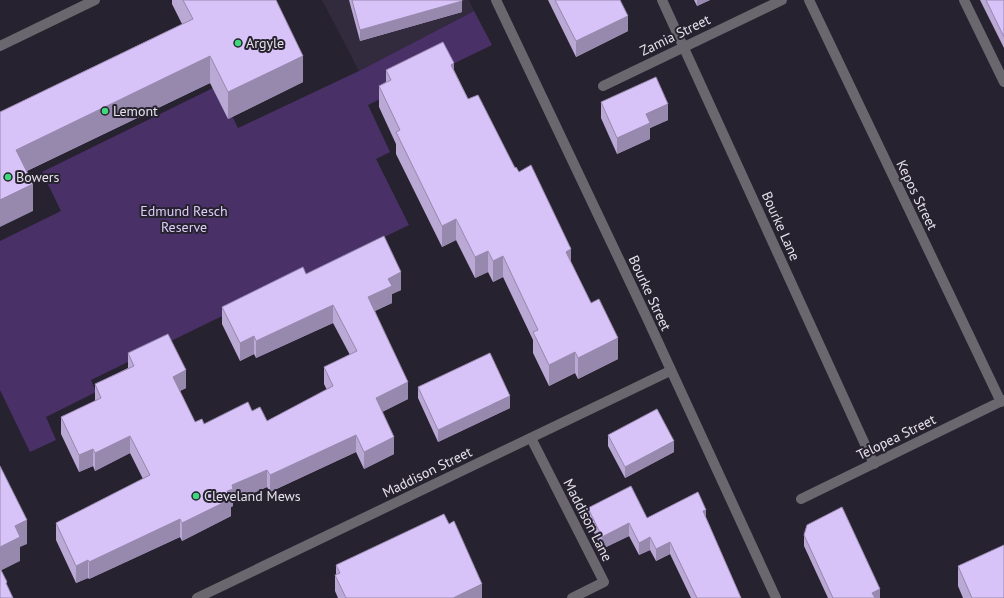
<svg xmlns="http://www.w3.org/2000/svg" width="1004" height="598" font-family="'PT Sans',sans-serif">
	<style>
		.built { fill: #322a3d }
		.green { fill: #493167 }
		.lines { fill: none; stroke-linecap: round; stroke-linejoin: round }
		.service { stroke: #6a676e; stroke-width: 10 }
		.minor { stroke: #6a676e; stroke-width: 10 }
		.tertiary { stroke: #6a676e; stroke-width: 10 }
		.wall { fill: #baa8d5 }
		.shaded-wall { fill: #9788ae }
		.building { fill: #d8c3f8; stroke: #9788ae }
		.poi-dot { fill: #41d77c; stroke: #27222f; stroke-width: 1.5 }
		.labels { text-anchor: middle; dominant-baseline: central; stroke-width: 4; stroke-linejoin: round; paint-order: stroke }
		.street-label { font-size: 14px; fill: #e5e2eb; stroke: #27222f }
		.poi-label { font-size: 14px; fill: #e5e2eb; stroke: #27222f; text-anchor: start }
		.park-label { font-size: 14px; fill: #dfcefa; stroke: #27222f }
	</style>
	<rect width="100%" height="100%" fill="#27222f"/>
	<!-- built -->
	<path class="built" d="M322,0H469L474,11L359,71Z"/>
	<!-- green -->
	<path class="green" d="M474,11L492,45L368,105L390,152L376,159L409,225L91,380L96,392L46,417L56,440L30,452L0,390V241L61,211L42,172L217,86L238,128L359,71Z"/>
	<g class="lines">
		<!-- service -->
		<path class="service" d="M662,0L874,464
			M964,0L1004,82
			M531,438L604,582L572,598"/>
		<!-- minor -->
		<path class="minor" d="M809,0L1001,402
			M0,46L95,0
			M603,86L782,0
			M801,499L1004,400
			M197,598L670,371"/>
		<!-- tertiary -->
		<path class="tertiary" d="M496,0L647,318L776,598"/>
	</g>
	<!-- wall -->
	<path class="wall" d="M172,0H276L303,82L228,119L210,83L27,171L33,211L0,112L182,24L172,4Z
		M349,0H462V12L360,41Z
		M548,0H620L628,31L576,57Z
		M694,0H710L697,6Z
		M980,0H1004V48Z
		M386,70H454L468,99L515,168L571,262L618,359L578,379L575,373L549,386L533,353V340L503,277L493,282L488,272L475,278L456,240L442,247L396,154V144L379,107V86L386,82Z
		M601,102L668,120L650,128V139L617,154L601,118Z
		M306,274L401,290L392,294V303L375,311L408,399L382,412L394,454L364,469L356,452L270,492L267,487L233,502V506L231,507V516L182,541L180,537L89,579L88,578L76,583L56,540V523L143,479L130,453L95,471L93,466L79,472L61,434V417L95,401V384L128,368V353L186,388L180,391L195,422L204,424L252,411L267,421L327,390L324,384V367L350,355L333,323L256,358L254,354L240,361L222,324V307Z
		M418,387L510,408L438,442L418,398Z
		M608,435L674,452L625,478L608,446Z
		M588,508L647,518H706L741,598H691L670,554L656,561L650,550L639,555L629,536L602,549L588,520Z
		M804,535L880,598H828L804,546Z
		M336,565L482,598H338L335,591V575H336Z
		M958,566L1004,598H963L958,586Z"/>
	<!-- shaded-wall -->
	<path class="shaded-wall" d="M697,0H710L697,6Z
		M462,1V12L360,41V30Z
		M628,16V31L576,57V41Z
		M210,56V83L16,176V150Z
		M303,56V82L228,119V92Z
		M454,63V84L451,65Z
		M668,104V120L650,128V139L617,154V138L646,114Z
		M33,184V211L0,227V200Z
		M456,219V240L442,247V226Z
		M571,249V270L566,252Z
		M488,251V272L475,278V257Z
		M503,256V277L493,282V261Z
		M401,272V290L392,294V303L368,314V297L388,279Z
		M333,305V323L256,358V341Z
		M254,336V354L240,361V343Z
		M618,338V359L578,379V358Z
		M575,352V373L549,386V365Z
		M186,370V388L173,394V377Z
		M408,382V399L376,415V398Z
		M510,396V408L438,442V430Z
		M356,435V452L270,492V475Z
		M130,436V453L95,471V453Z
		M394,437V454L364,469V452Z
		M674,441V452L625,478V467Z
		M93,449V466L79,472V455Z
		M267,470V487L233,502V506L231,507V516L182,541V523L227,491L232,485Z
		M706,510V523L703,511Z
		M180,519V537L89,579V562Z
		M27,520V544L20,547V561L0,571V547L15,526Z
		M629,523V536L602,549V537Z
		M650,537V550L639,555V543Z
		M670,542V554L656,561V549Z
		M88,560V578L76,583V566Z
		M482,584V598H453Z
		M880,589V598H872V593Z"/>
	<!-- building -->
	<path class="building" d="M183,0H276L303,56L228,92L210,56L16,150L33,184L0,200V112L193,19Z
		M352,0H462V1L360,30Z
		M555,0H620L628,16L576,41Z
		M986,0H1004V37Z
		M443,42L454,63L451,65L468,99L478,95L515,168L516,167L519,172L531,165L571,249L566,252L591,303L599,299L618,338L578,358L575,352L549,365L533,332L538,330L503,256L493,261L488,251L475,257L456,219L442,226L396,132L400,130L379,86L391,80L386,70Z
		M656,77L668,104L646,114L650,123L617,138L601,102Z
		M384,236L401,272L388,279L392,286L368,297L408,382L376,398L394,437L364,452L356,435L270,475L267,470L232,485L233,489L227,491L231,499L182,523L180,519L89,562L88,560L76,566L56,523L150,475L130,436L95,453L93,449L79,455L61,417L101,398L95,384L134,366L128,353L168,334L186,370L173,377L195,422L202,419L204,424L248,402L252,411L260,407L267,421L333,386L324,367L357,351L333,305L256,341L254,336L240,343L222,307L303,267L306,274Z
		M490,353L510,396L438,430L418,387Z
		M657,409L674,441L625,467L608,435Z
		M0,466L27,520L15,526L20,537L0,547Z
		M631,486L647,518L698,492L706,510L703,511L741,598H697L670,542L656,549L650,537L639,543L629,523L602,537L588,508Z
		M842,507L880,589L872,593L875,598H833L804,535L807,525Z
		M444,514L449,524L454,521L482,584L453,598H346L335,575L340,573L336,565Z
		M1004,545V598H972L958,566Z
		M0,568L7,582L6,583L13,598H0Z"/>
	<!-- markers -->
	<g class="poi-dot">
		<circle cx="238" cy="43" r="4"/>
		<circle cx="105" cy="111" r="4"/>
		<circle cx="8" cy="177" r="4"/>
		<circle cx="196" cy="496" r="4"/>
	</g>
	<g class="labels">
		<!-- street labels -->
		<g class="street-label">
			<text transform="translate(675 35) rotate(-26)">Zamia Street</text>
			<text transform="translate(917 195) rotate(64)">Kepos Street</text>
			<text transform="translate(781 226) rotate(66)">Bourke Lane</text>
			<text transform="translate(650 293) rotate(65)">Bourke Street</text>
			<text transform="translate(896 437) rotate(-26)">Telopea Street</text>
			<text transform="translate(427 472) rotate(-26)">Maddison Street</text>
			<text transform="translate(588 520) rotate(63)">Maddison Lane</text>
		</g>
		<!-- poi labels -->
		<g class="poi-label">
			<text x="246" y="43">Argyle</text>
			<text x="113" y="111">Lemont</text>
			<text x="16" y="177">Bowers</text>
			<text x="204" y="496">Cleveland Mews</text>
		</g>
		<!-- park labels -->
		<g class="park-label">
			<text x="184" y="211">Edmund Resch<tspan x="184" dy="16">Reserve</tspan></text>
		</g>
	</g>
</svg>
